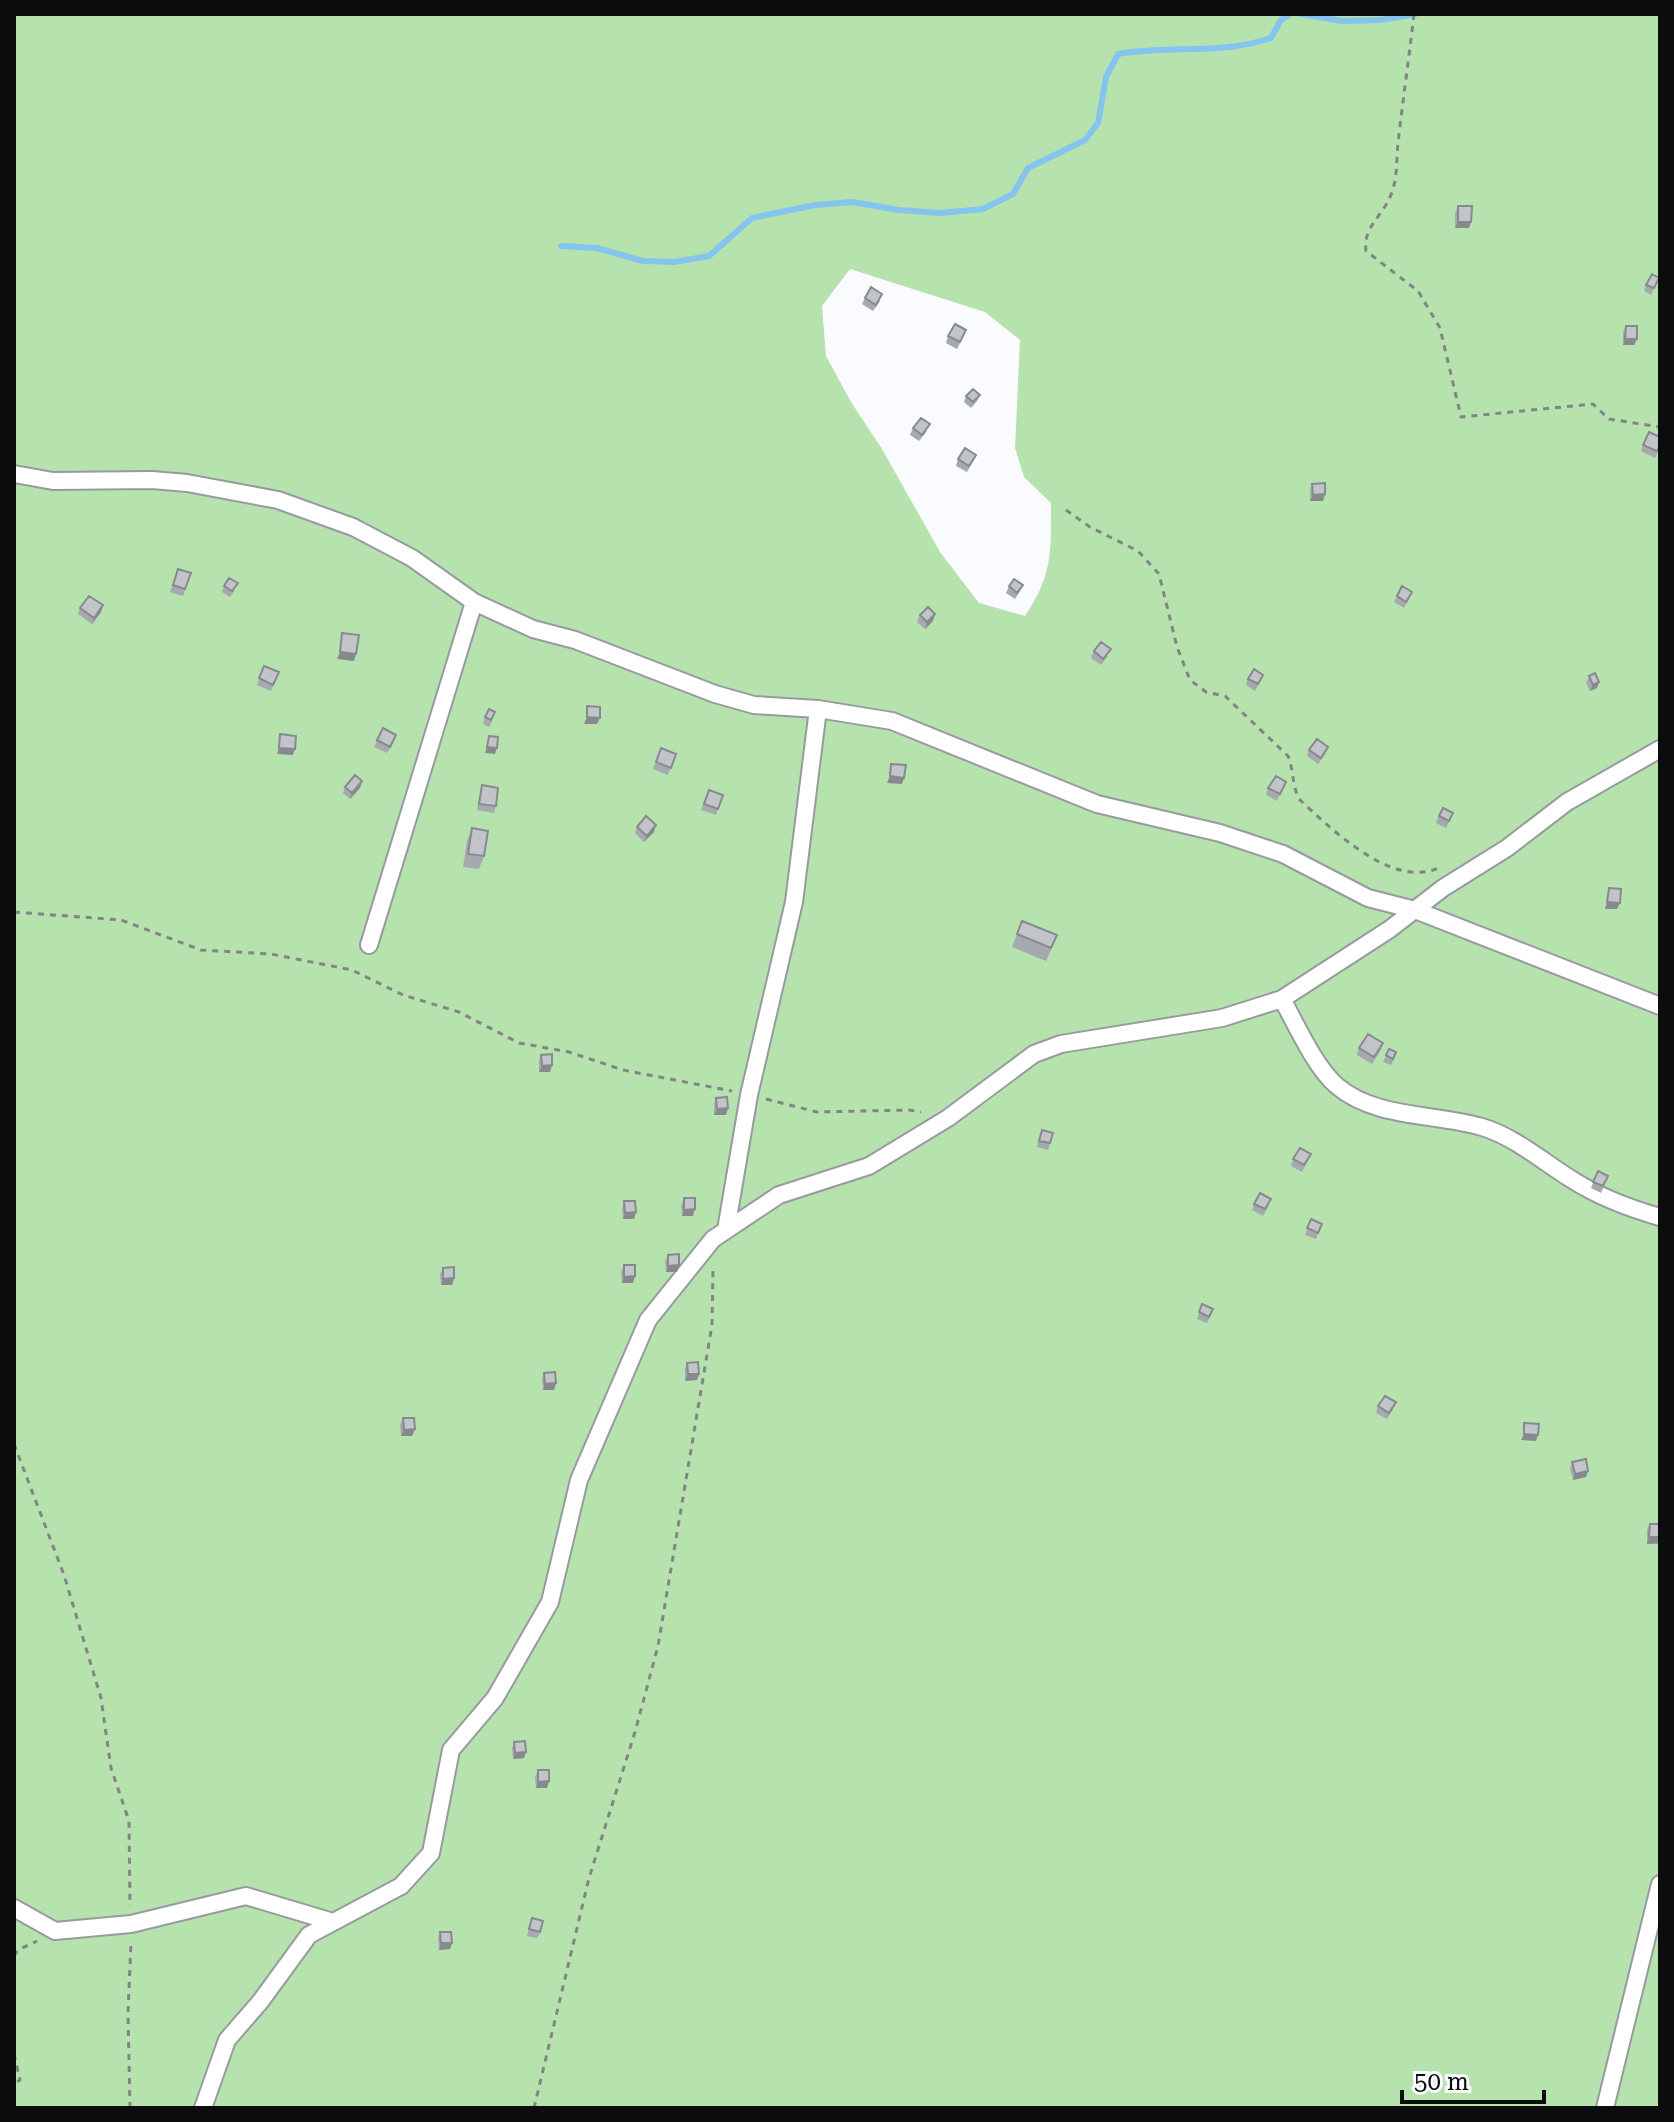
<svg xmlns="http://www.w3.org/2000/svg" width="1674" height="2122" font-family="'Roboto Serif',serif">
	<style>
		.green { fill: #b6e2ae; fill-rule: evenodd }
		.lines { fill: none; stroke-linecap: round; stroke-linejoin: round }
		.stream { stroke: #84c4ef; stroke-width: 6 }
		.minor-casing { stroke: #979a9f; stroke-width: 20 }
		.path { stroke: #828486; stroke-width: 3; stroke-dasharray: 6 6; stroke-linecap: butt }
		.minor { stroke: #fff; stroke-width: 16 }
		.wall { fill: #a6a9ae }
		.shaded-wall { fill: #878a8d }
		.building { fill: #c1c5ca; stroke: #878a8d; stroke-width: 2 }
	</style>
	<rect width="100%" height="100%" fill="#f9fbfe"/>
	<!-- green -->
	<path class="green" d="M14,14H1660V2108H14ZM850,269L985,312L1020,340L1015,448L1024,477L1051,503C1051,551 1053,574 1025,616L979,603L940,552L882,449L851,402L826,356L822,306Z"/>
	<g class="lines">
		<!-- stream -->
		<path class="stream" d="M1301,14L1342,21L1380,20L1416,14
			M561,246L597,248L643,261L674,262L709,256L752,218L815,205L852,202L899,210L941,213L983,209L1013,194L1028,168L1085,140L1098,123L1106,77L1118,54C1169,45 1222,55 1271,38L1281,20L1290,14"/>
		<defs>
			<path id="minor" d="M14,474L53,481L152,480L187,483L278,500L353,527L412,558L474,602L533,629L575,640L715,694L754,705L818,709L892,721L1097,804L1220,833L1283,854L1368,898L1415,910L1660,1006
				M369,945L474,602
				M1282,999C1297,1026 1315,1067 1337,1086C1376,1119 1435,1113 1482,1127C1515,1137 1542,1161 1571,1179C1599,1197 1628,1208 1660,1217
				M726,1230L749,1095L794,902L818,709
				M14,1908L55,1931L131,1924L246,1896L333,1922
				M203,2108L227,2040L260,2002L309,1935L401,1886L431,1853L451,1750L495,1698L550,1602L579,1480L648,1320L713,1239L779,1195L869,1166L948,1118L1034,1054L1061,1044L1222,1018L1282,999L1390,929L1443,888L1507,848L1567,802L1660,749
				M1605,2108L1660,1884"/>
		</defs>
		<!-- minor casing -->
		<use href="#minor" class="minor-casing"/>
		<!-- path -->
		<path class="path" d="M1414,14C1409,57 1403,100 1398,143C1396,161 1398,180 1390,197C1381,218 1363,227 1366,251L1418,291L1440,328L1461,417L1593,404L1609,419L1660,427
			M14,15L15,14
			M1066,510L1090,527L1138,551L1159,574L1177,647L1190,680L1206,692L1225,696L1288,756C1294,771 1292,785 1299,799C1328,826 1380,877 1423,872C1429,872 1436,869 1442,867
			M14,912L121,920L201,950L271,954L352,970L403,995L459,1012L519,1043L569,1052L623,1070L732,1091
			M766,1099L817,1112L909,1110L921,1112
			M14,1444L64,1575L101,1698L111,1768L129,1821L130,1906
			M14,1956L18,1950L37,1941
			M14,2054L20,2080L14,2084
			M130,2108L128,2013L131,1942
			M534,2108L589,1878L635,1732L658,1646L712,1325L713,1270"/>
		<!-- minor -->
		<use href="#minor" class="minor"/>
	</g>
	<!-- wall -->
	<path class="wall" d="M1458,206L1469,228H1455V213Z
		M1659,278L1651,295L1644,291L1646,285Z
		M865,298L880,301L873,311L862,304Z
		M1626,326L1637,339L1634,345H1623V332Z
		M966,330L957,349L946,343L948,336Z
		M980,395L977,401L971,408L964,402L966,396Z
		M913,428L927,431L919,441L910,435Z
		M1660,437V447L1655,458L1641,451L1643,445Z
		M976,455L967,472L956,466L958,459Z
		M1312,484L1325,494L1323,501H1310V490Z
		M178,569L191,573L183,596L170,592Z
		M1023,585L1020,591L1015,599L1006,593L1009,586Z
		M224,586L235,590L230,597L222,592Z
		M1397,596L1409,599L1404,608L1394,602Z
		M80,608L101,612L92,624L78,614Z
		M920,615L933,621L925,629L917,622Z
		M1094,651L1108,656L1101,665L1091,658Z
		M264,666L279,672L271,691L257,685Z
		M1263,675L1255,691L1246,685L1248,679Z
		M1589,676L1599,682L1597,688L1590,691L1586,683Z
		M485,717L493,719L489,727L483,724Z
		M377,740L394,742L387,753L374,747Z
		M661,748L676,754L668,775L653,769Z
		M1309,750L1326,753L1318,764L1307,756Z
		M362,781L360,788L350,799L343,793L345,787Z
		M1286,782L1277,801L1266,795L1268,788Z
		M482,785L496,806L494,813L477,810Z
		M709,790L723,795L716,815L701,810Z
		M1453,813L1446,828L1436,823L1439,816Z
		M637,827L654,832L644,842L635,833Z
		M472,828L484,856L479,869L463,867L467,841Z
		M1017,934L1052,948L1046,961L1012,947Z
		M1383,1043L1381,1050L1372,1064L1357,1055L1359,1048Z
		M1389,1049L1394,1059L1391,1065L1383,1062Z
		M541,1055L552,1065L550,1072H539V1061Z
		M716,1098L726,1115H714V1104Z
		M1042,1130L1053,1133L1048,1150L1037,1147Z
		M1311,1154L1302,1172L1291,1166L1293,1159Z
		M1598,1171L1608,1176L1601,1193L1591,1188Z
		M684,1198L693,1216H682L681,1205Z
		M624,1201L636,1212L634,1219H623L622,1208Z
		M1254,1204L1269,1205L1263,1216L1252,1210Z
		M1311,1219L1319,1230L1316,1239L1305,1235Z
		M668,1255L677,1272H666L665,1261Z
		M624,1265L635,1276L633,1283H622L621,1272Z
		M443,1268L454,1278L452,1285H441L440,1274Z
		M1202,1304L1213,1309L1207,1323L1197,1319Z
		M687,1363L699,1374L697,1380L685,1381V1369Z
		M544,1373L556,1383L554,1390H543L542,1379Z
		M1378,1406L1393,1409L1387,1419L1376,1413Z
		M403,1418L415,1429L412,1436H401L400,1425Z
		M1572,1462L1586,1477L1573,1480L1570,1469Z
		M1650,1524L1660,1544H1647V1530Z
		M514,1742L524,1758L513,1759L512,1748Z
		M538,1770L549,1781L547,1788H536L535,1777Z
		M532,1918L540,1932L537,1938L527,1936Z
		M440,1932L452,1943L450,1949L439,1950L438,1939Z"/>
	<!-- shaded-wall -->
	<path class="shaded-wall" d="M1458,222H1471L1469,228H1455Z
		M1625,339H1637L1634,345H1623Z
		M1325,494L1323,501H1310L1313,495Z
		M103,605L101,612L92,624L94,618Z
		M935,614L933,621L925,629L927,622Z
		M340,652L356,654L354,661L337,659Z
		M1599,682L1597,688L1590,691L1593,685Z
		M587,717L600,718L597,724H584Z
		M487,747L497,748L495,754L485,753Z
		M279,748L295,749L293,755L277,754Z
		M890,776L904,778L902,784L887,783Z
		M362,781L360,788L350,799L352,793Z
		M656,825L654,832L644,842L647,836Z
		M1607,902L1620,903L1617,909H1605Z
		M552,1065L550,1072H539L542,1066Z
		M728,1108L726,1115H714L717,1109Z
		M695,1209L693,1216H682L684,1210Z
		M636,1212L634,1219H623L625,1213Z
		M679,1265L677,1272H666L668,1266Z
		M635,1276L633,1283H622L624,1277Z
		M454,1278L452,1285H441L443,1279Z
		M688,1374H699L697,1380L685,1381Z
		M556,1383L554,1390H543L545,1384Z
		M415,1429L412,1436H401L404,1430Z
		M1524,1434L1538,1435L1536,1441L1521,1440Z
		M1588,1471L1586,1477L1573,1480L1575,1474Z
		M1649,1537H1660V1543L1647,1544Z
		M526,1752L524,1758L513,1759L515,1753Z
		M549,1781L547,1788H536L538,1782Z
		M441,1943H452L450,1949L439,1950Z"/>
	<!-- building -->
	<path class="building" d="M1458,206H1472L1471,222H1458Z
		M1652,274L1659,278L1654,288L1646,285Z
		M871,287L882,294L876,305L865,298Z
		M955,324L966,330L960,342L948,336Z
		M1626,326H1637V339H1625Z
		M973,389L980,395L973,402L966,396Z
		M921,418L930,424L922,435L913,428Z
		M1649,432L1660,437V446L1657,451L1643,445Z
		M965,448L976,455L969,466L958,459Z
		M1325,483V494L1313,495L1312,484Z
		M178,569L191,573L185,589L173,585Z
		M229,578L238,583L232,591L224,586Z
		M1014,579L1023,585L1017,593L1009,586Z
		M1402,586L1412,592L1406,602L1397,596Z
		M89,596L103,605L94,618L80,608Z
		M928,607L935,614L927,622L920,615Z
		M342,633L359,635L356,654L340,652Z
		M1101,642L1111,649L1103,659L1094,651Z
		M264,666L279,672L273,685L259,678Z
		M1254,669L1263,675L1258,684L1248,679Z
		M1595,673L1599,682L1593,685L1589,676Z
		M587,706L600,707V718L587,717Z
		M489,709L495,712L491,720L485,717Z
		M383,728L396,735L390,747L377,740Z
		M280,734L296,736L295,749L279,748Z
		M489,736L498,737L497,748L487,747Z
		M1317,739L1328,747L1321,758L1309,750Z
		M661,748L676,754L671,768L656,762Z
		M891,764L906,765L904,778L890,776Z
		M355,775L362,781L352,793L345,787Z
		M1276,776L1286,782L1280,794L1268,788Z
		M482,785L498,788L496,806L479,804Z
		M709,790L723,795L718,809L704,804Z
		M1443,808L1453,813L1449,821L1439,816Z
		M646,816L656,825L647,836L637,827Z
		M472,828L488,831L484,856L468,854Z
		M1609,888L1621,889L1620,903L1607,902Z
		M1022,921L1057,935L1051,948L1017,934Z
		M1368,1034L1383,1043L1374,1057L1359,1048Z
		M1389,1049L1396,1052L1393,1059L1386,1055Z
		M552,1054V1065L542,1066L541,1055Z
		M727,1097L728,1108L717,1109L716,1098Z
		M1042,1130L1053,1133L1050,1143L1039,1141Z
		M1300,1148L1311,1154L1304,1165L1293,1159Z
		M1598,1171L1608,1176L1603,1186L1593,1182Z
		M1260,1193L1271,1199L1265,1209L1254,1204Z
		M684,1198H695V1209L684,1210Z
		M624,1201H635L636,1212L625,1213Z
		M1311,1219L1322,1224L1318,1233L1307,1228Z
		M679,1254V1265L668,1266V1255Z
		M624,1265H635V1276L624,1277Z
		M454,1267V1278L443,1279V1268Z
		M1202,1304L1213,1309L1209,1317L1199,1312Z
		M698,1362L699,1374H688L687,1363Z
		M555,1372L556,1383L545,1384L544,1373Z
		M1385,1396L1396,1402L1389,1413L1378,1406Z
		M403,1418H414L415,1429L404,1430Z
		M1524,1423L1539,1424L1538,1435L1524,1434Z
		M1586,1459L1588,1471L1575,1474L1572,1462Z
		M1650,1524H1660V1537H1649Z
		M525,1741L526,1752L515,1753L514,1742Z
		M538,1770H549V1781L538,1782Z
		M532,1918L543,1921L540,1932L529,1929Z
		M440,1932H451L452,1943H441Z"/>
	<!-- border -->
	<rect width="1674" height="2122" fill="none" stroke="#0b0c0e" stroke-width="32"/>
	<!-- scale -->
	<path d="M1402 2090v12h142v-12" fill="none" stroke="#0b0c0e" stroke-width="4"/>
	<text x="1414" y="2090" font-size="24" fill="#0b0c0e" stroke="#f9fbfe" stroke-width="6" paint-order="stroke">50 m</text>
</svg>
